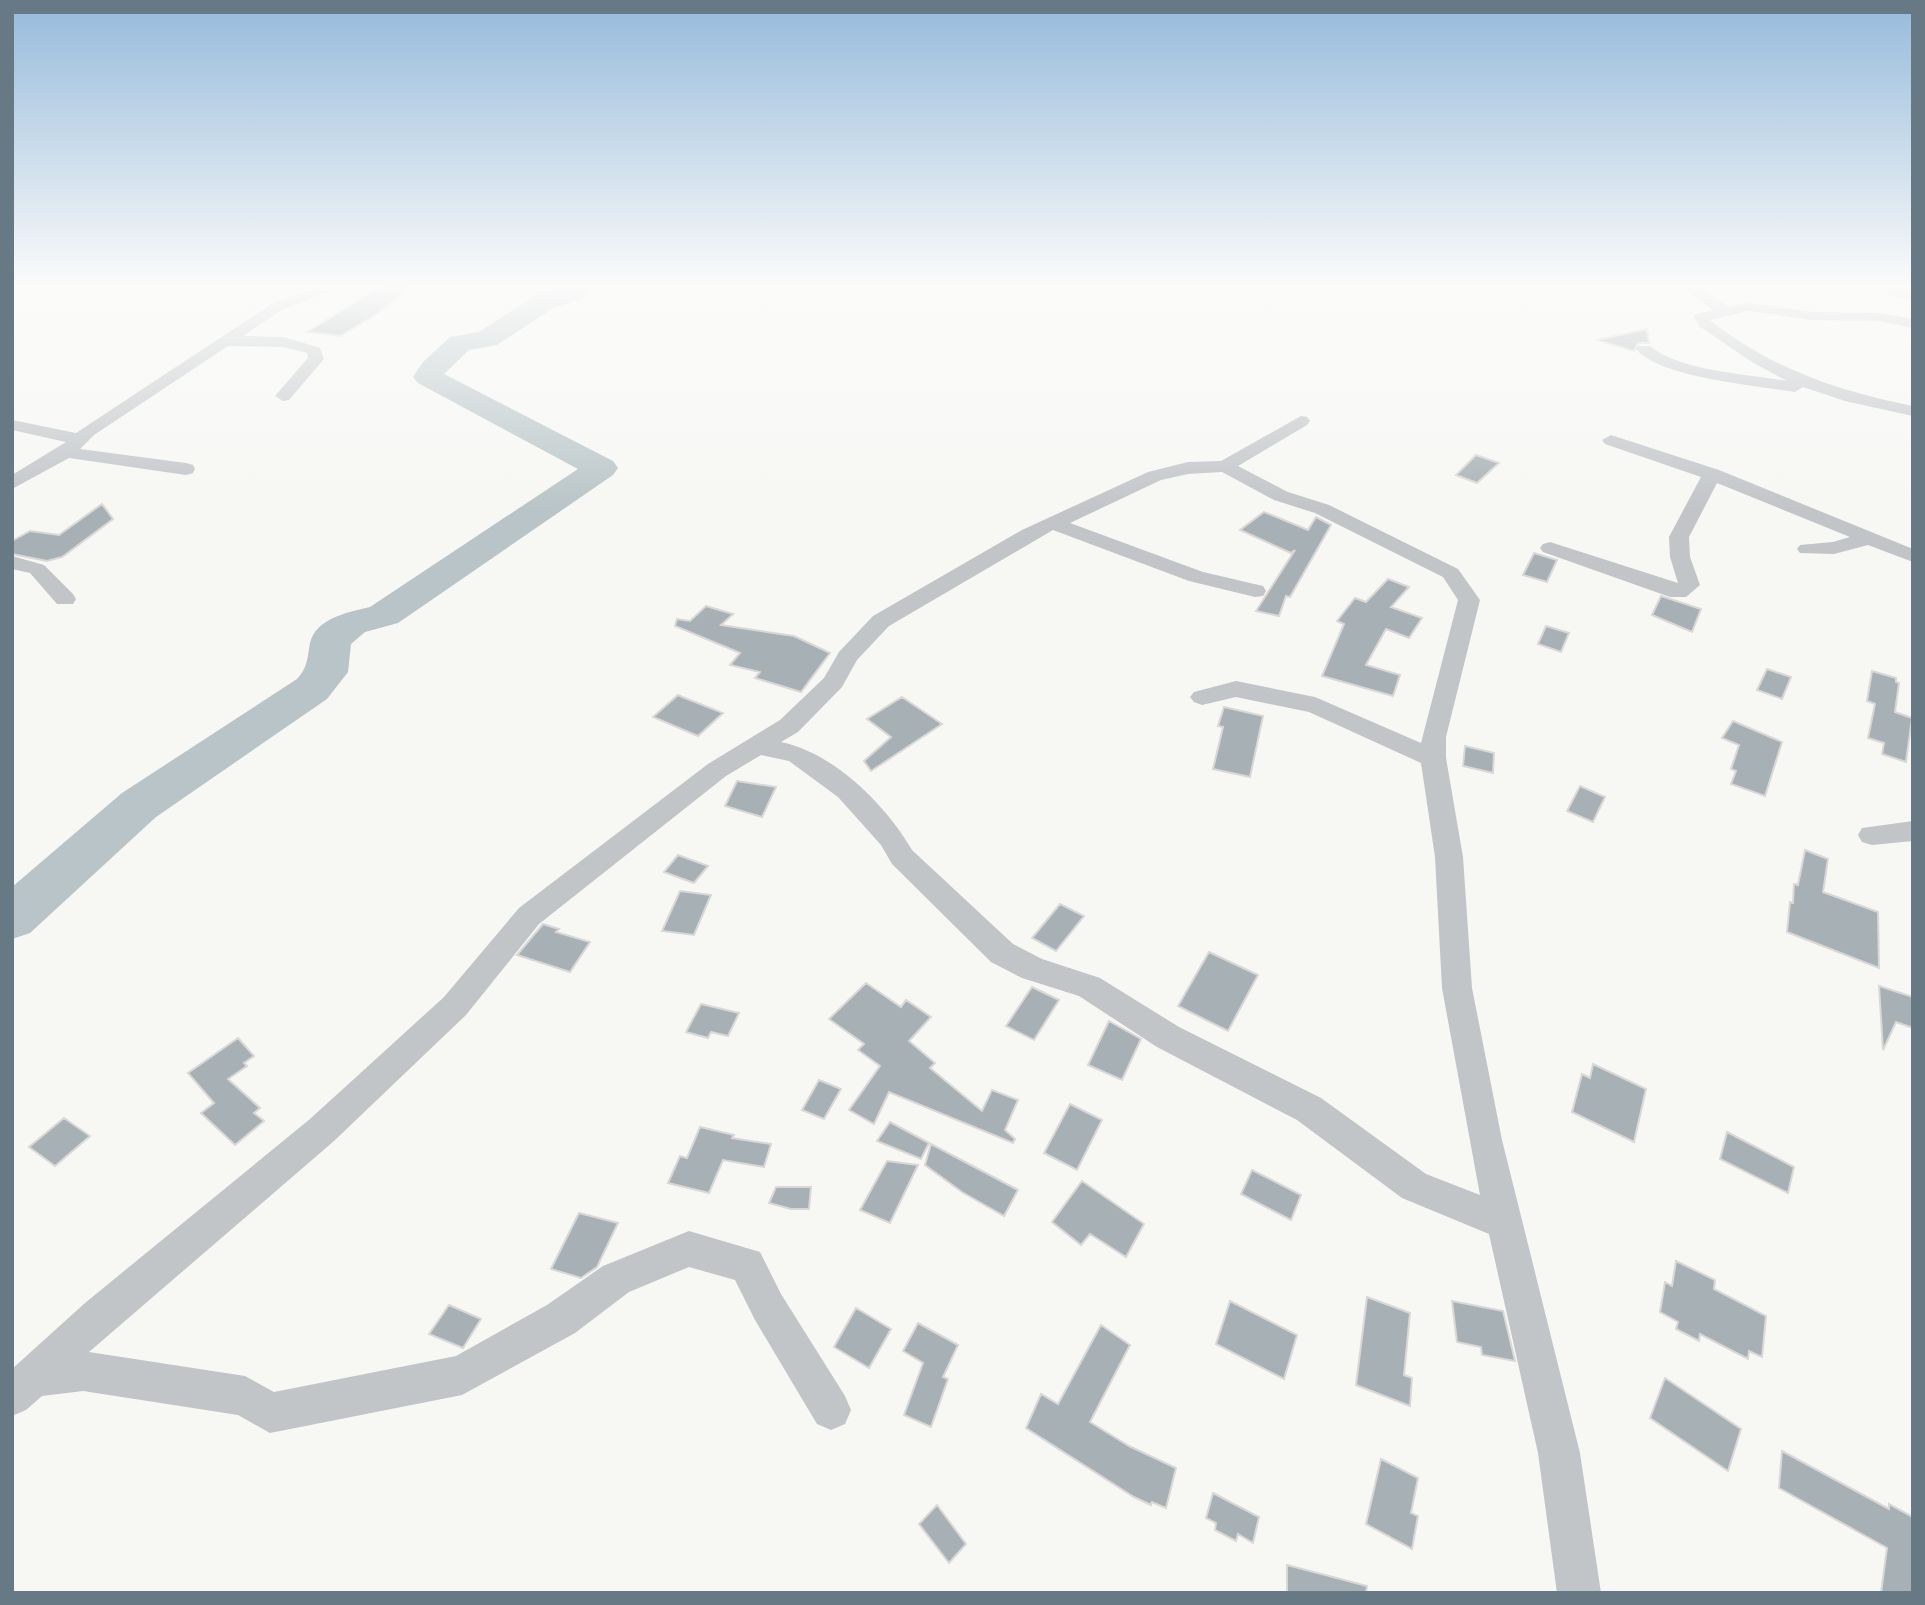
<svg xmlns="http://www.w3.org/2000/svg" width="1925" height="1605" font-family="Overpass,sans-serif">
	<style>
		.lines { fill: none; stroke-linecap: round; stroke-linejoin: round }
		.river { fill: #b8c4c7; fill-rule: evenodd }
		.building { fill: #a7b0b5; stroke: #d9d8d7; stroke-width: 2 }
		.minor { fill: #c1c5c8; fill-rule: evenodd }
	</style>
	<rect width="100%" height="100%" fill="#f7f7f4"/>
	<g class="lines">
		<!-- river -->
		<path class="river" d="M567,286H597L579,300L553,308L497,345L469,350L444,374L613,461L618,468L613,475L398,623L365,632L351,644L348,672L327,699L156,817L30,933L12,939V887L122,793L297,679C308,667 307,659 310,643C316,618 349,612 370,607L578,469L418,383L413,377L423,362L450,337L479,332L535,296Z"/>
	</g>
	<!-- building -->
	<path class="building" d="M382,286H411L374,316L340,336L307,332Z
		M1647,329L1649,343H1638L1634,351L1597,340Z
		M1476,455L1499,463L1477,483L1456,475Z
		M102,504L113,519L62,557L47,561L12,554V541L30,531L59,535Z
		M1264,512L1308,530L1316,517L1331,525L1290,597L1286,596L1279,616L1256,611L1295,550L1291,553L1240,530Z
		M1534,553L1557,560L1547,582L1523,575Z
		M1388,579L1409,587L1391,607L1422,618L1409,638L1386,629L1366,665L1400,675L1393,696L1322,676L1344,624L1337,621L1355,598L1366,602Z
		M1661,596L1701,609L1692,632L1652,615Z
		M706,606L733,614L721,625L794,636L830,653L801,692L755,678L760,672L730,665L740,653L675,626L677,619L690,621Z
		M1546,626L1569,633L1561,652L1538,644Z
		M1767,669L1791,677L1782,699L1757,690Z
		M1872,671L1896,678V682L1899,683L1895,712L1912,718L1906,762L1882,754L1884,743L1868,738L1875,704L1867,701Z
		M678,695L685,698L723,713L698,736L653,717Z
		M902,697L942,724L871,771L864,761L891,737L867,719Z
		M1224,707L1263,716L1250,777L1213,769L1223,727L1218,726Z
		M1733,721L1782,742L1765,796L1731,784L1736,771L1731,769L1739,745L1722,738Z
		M1465,746L1494,753L1493,773L1463,766Z
		M737,781L776,787L762,817L725,806Z
		M1580,786L1605,797L1593,822L1567,811Z
		M1805,850L1828,859L1823,892L1878,912L1879,968L1787,932L1790,902L1793,903L1794,884L1798,885Z
		M678,855L708,866L694,883L664,872Z
		M680,891L711,895L694,935L662,931Z
		M1060,904L1084,916L1056,951L1032,938Z
		M543,924L559,929L556,932L590,942L570,972L517,955Z
		M1209,952L1258,975L1228,1031L1178,1006Z
		M866,983L901,1007L906,1000L931,1017L909,1041L935,1063L930,1068L982,1111L992,1090L1018,1100L1005,1130L1015,1139L1013,1143L889,1092L874,1124L849,1110L880,1066L858,1050L864,1044L829,1019Z
		M1879,986L1913,997V1028L1896,1022L1883,1050Z
		M1032,987L1059,1000L1034,1040L1006,1026Z
		M701,1004L739,1013L728,1036L711,1032L708,1038L686,1032Z
		M1109,1021L1141,1039L1122,1080L1088,1065Z
		M238,1038L254,1056L244,1063L247,1066L228,1079L260,1108L254,1113L264,1121L235,1145L201,1113L214,1103L188,1073Z
		M1593,1064L1646,1089L1634,1142L1572,1112L1582,1074L1590,1078Z
		M819,1080L841,1089L824,1119L802,1110Z
		M1070,1104L1102,1120L1077,1170L1044,1153Z
		M64,1118L90,1136L55,1166L29,1147Z
		M890,1122L929,1143L921,1159L877,1141Z
		M700,1127L734,1135L732,1138L771,1144L764,1167L723,1160L709,1193L668,1183L680,1156L687,1158Z
		M1727,1132L1794,1167L1788,1193L1720,1159Z
		M931,1144L1018,1190L1004,1216L962,1192L925,1165Z
		M887,1161L918,1165L890,1223L860,1210Z
		M1252,1170L1301,1195L1291,1220L1241,1194Z
		M1082,1181L1144,1224L1126,1257L1090,1234L1081,1245L1052,1222Z
		M776,1187H811L809,1209H791L769,1203Z
		M579,1213L618,1223L597,1267L581,1278L551,1269Z
		M1676,1261L1715,1280L1714,1289L1766,1316L1762,1357L1749,1351L1748,1359L1700,1334L1699,1341L1676,1329L1678,1322L1660,1312L1665,1282L1672,1286Z
		M1367,1297L1410,1313L1404,1375L1412,1378L1410,1406L1356,1385Z
		M1230,1301L1297,1335L1284,1379L1216,1344Z
		M1452,1301L1503,1311L1515,1361L1482,1355L1481,1347L1457,1342Z
		M449,1305L481,1319L463,1348L429,1334Z
		M856,1308L891,1329L869,1368L834,1347Z
		M918,1323L958,1345L943,1377L948,1379L931,1427L904,1415L923,1363L903,1351Z
		M1101,1325L1130,1345L1090,1422L1129,1446L1176,1468L1166,1508L1152,1502L1151,1505L1134,1497L1026,1428L1041,1394L1058,1404Z
		M1665,1378L1741,1429L1728,1471L1650,1418Z
		M1782,1451L1889,1509V1504L1913,1517V1593H1881L1887,1548L1779,1488Z
		M1381,1459L1418,1478L1411,1513L1418,1516L1412,1549L1366,1524Z
		M1213,1493L1259,1517L1253,1543L1238,1534L1236,1541L1215,1530L1216,1523L1206,1518Z
		M937,1505L966,1544L949,1563L919,1524Z
		M1287,1565L1367,1586L1366,1593H1287Z"/>
	<g class="lines">
		<!-- minor -->
		<path class="minor" d="M324,286H344L283,309L243,336L284,337L320,348L324,359L289,400L283,401L275,396L308,358L307,353L284,347L228,346L94,435L80,449L186,463L193,465L195,469L193,473L186,475L69,458L12,489V475L66,442L12,430V420L76,433L273,303Z
			M1682,286H1698L1728,307L1749,303L1812,312L1878,313L1913,319V328L1878,321L1812,320L1749,311L1710,320C1770,368 1838,391 1913,406V416L1845,401L1803,387L1795,392C1758,386 1658,377 1636,349L1638,346H1650C1679,371 1748,374 1787,381L1752,362L1699,326L1694,317L1696,314L1713,310Z
			M1892,287L1913,292V301L1887,294L1885,291Z
			M1301,416L1307,417L1310,421L1307,425L1238,466L1288,492L1329,505L1458,569L1480,600L1446,737V758L1463,857L1472,988L1502,1140L1580,1453L1601,1593H1557L1538,1453L1489,1234L1402,1198L1297,1120L1157,1047L1079,996L1022,978L991,962L892,864L881,845L838,797L789,761L761,755L726,776L539,924L466,1015L334,1141L89,1352L245,1376L274,1392L456,1356L547,1305L603,1266L689,1231L760,1252L781,1294L845,1396L851,1410L845,1424L831,1430L817,1424L755,1320L735,1280L689,1267L629,1292L575,1333L462,1395L270,1433L238,1415L83,1391L42,1396L26,1410L12,1416V1369L85,1303L310,1119L444,997L519,908L708,764L780,720L824,678L839,652L873,616L1022,530L1148,472L1188,462L1221,461ZM1222,472L1274,500L1315,513L1443,577L1458,600L1421,743L1315,697L1236,681L1194,692L1190,697L1194,702L1202,705L1236,697L1309,712L1421,763L1435,857L1442,988L1480,1195L1426,1174L1321,1098L1179,1027L1100,978L1042,959L1013,944L912,850C885,804 834,753 781,742L798,732L842,687L857,660L889,626L1053,530L1189,581L1255,597L1263,596L1266,591L1263,586L1203,572L1070,523L1161,480L1188,474Z
			M1611,435L1719,470L1913,549V562L1868,545L1834,554L1800,553L1797,549L1800,545L1833,542L1850,537L1717,483L1689,537L1690,557L1700,585L1686,597H1670L1543,552L1540,548L1543,544L1550,542L1678,583L1670,557L1669,537L1701,477L1605,444L1602,440Z
			M12,556L44,565L73,594L76,599L73,604H57L30,573L12,569Z
			M1913,821V841L1872,845L1862,842L1858,835L1862,828Z"/>
	</g>
	<!-- sky -->
	<linearGradient id="sky" x2="0" y2="1"><stop stop-color="#95badb"/><stop offset="0.56" stop-color="#fbfbfa"/><stop offset="1" stop-color="#fbfbfa" stop-opacity="0"/></linearGradient>
	<rect width="1925" height="510" fill="url(#sky)"/>
	<!-- border -->
	<rect width="1925" height="1605" fill="none" stroke="#677984" stroke-width="28"/>
</svg>
